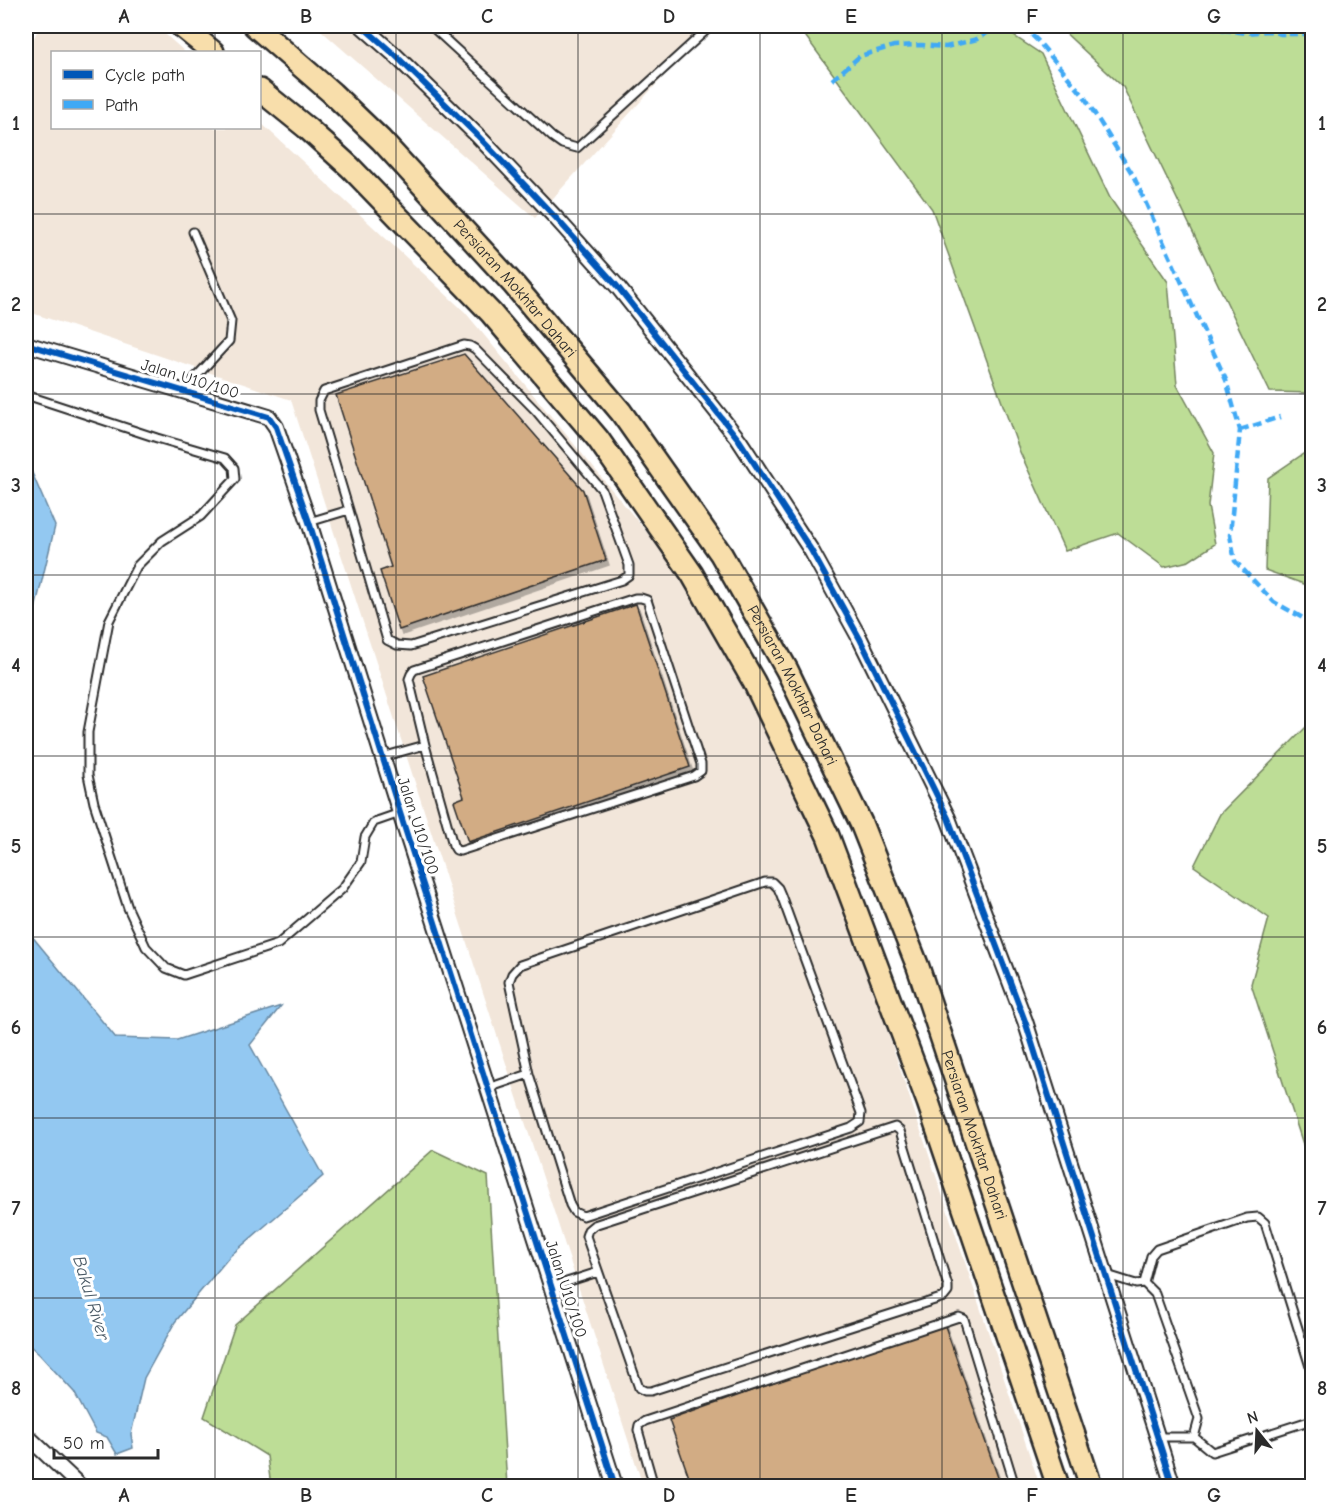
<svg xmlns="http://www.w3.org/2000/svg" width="1338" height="1512" font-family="'Comic Neue',sans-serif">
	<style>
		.built { fill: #f2e6da }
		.green { fill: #bddd96; stroke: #748460; stroke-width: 1.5 }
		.water { fill: #93c8f1; stroke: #6989a2; stroke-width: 1.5 }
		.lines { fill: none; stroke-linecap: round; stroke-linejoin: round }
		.stream { stroke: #6989a2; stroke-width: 4 }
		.building { fill: #d2ac84; stroke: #2b2b2b; stroke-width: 1.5; filter: url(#shadow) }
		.lane-casing { stroke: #2b2b2b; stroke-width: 11 }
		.street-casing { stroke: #2b2b2b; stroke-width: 18 }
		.primary-casing { stroke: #2b2b2b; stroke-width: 26 }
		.lane { stroke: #fff; stroke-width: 7 }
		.street { stroke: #fff; stroke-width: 14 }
		.primary { stroke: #f8deab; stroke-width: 21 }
		.quiet { stroke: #3fa9f5; stroke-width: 4.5; stroke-dasharray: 9 4.5; stroke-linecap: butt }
		.cycleway-casing { stroke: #fff; stroke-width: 10 }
		.cycleway { stroke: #0057b8; stroke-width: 6 }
		.grid { fill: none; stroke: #2b2b2b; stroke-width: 1.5; stroke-opacity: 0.55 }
		.labels { text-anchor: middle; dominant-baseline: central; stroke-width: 6; stroke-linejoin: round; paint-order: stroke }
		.street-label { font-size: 16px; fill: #2b2b2b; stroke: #fff }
		.water-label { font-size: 18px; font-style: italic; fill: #4a5a66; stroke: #fff }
		.neatline { fill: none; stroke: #2b2b2b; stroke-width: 2 }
		.grid-label { font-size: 20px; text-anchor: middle; font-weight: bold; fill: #2b2b2b }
	</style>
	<defs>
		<filter id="shadow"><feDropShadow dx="3" dy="5" stdDeviation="0" flood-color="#0004"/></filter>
	</defs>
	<rect width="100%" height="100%" fill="#fff"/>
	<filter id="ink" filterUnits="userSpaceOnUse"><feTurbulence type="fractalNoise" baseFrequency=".0167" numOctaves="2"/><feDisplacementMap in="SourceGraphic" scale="12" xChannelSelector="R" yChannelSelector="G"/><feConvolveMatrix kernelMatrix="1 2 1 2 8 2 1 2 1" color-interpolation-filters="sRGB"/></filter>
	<g filter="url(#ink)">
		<!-- built -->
		<path class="built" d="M40,26H156L185,52H52V128H260V122L465,312L697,593L841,893L1040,1486H643L291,400L26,311V53Z
			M316,26H709L535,218Z"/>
		<!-- green -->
		<path class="green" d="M798,26H999L1041,54L1110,198L1168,282L1177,385L1214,453L1208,506L1215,544L1189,561L1164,567L1118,533L1065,551L1020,452L932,209Z
			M1058,26H1312V393L1270,392L1123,87Z
			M1312,448V587L1265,570L1268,478Z
			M1312,721V1172L1251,984L1269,918L1194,866L1220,814Z
			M433,1150L488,1176L507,1486H271L267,1456L204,1417L235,1325Z"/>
		<!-- water -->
		<path class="water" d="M26,459L55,526L26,647Z
			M26,929L116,1038L177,1040L281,1006L250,1045L323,1176L230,1256L175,1322L144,1378L131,1434L133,1448L117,1454L107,1437L96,1433L74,1392L40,1355L26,1342Z"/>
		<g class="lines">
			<!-- stream -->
			<path class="stream" d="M136,1484L137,1486"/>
		</g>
		<!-- building -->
		<path class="building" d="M464,354L583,490L606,560L399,630L380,571L391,567L336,395Z
			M636,604L690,767L468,842L454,801L464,797L423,676Z
			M944,1323L1001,1486H692L669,1420Z"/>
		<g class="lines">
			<defs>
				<path id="lane" d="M431,26L552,137L562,144L577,148L711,26
					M183,391L229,341L231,321L193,232
					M26,395L157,438L225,458L234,468L235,479L201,516L162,541L137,566L109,621L88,732V775L94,803L128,908L146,947L166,968L184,975L278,944L342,889L361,862L365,837L374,822L400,813
					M309,522L349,510L319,410V401L324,391L464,345L470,346L475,349L536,411L602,490L629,565V575L622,580L411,646L397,645L387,640L349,510
					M635,598H641L647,600L701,764V771L694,776L460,851L456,850L453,845L425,745L409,679L411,674L414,670Z
					M382,757L425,745
					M488,1088L529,1074L509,982L512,974L520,965L765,882H772L778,888L781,895L861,1113L860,1122L851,1128L583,1216L574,1212L570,1205L529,1074
					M895,1127L900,1131L948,1286V1292L944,1297L651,1391H645L639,1388L586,1236L588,1230L594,1225Z
					M1107,1275L1136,1284L1144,1283L1151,1256L1157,1249L1247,1218L1258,1217L1265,1223L1312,1373
					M1144,1283L1155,1294L1199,1419L1194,1437
					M551,1287L598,1272
					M1157,1437H1194L1212,1452L1312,1420
					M654,1486L638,1430L639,1425L645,1421L959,1317L964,1319L1015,1486"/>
				<path id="street" d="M362,26L395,55L477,135L556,218L617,286L739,440L811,550L860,639L948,818L1025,1021L1173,1486
					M26,344L269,417L276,427L309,522L400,813L615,1486
					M26,1435L80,1486"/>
				<g id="primary">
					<path d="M181,26L213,52"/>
					<path id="s1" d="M255,26L332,93L381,140L514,285L621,412L721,554L787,670L861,823L918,967L1091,1486"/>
					<path d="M260,90L307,128L350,167L491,313L598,439L692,574L754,682L828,836L928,1102L1058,1486"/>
				</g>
			</defs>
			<!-- lane casing -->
			<use href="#lane" class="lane-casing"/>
			<!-- street casing -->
			<use href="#street" class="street-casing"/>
			<!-- primary casing -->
			<use href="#primary" class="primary-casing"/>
			<!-- lane -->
			<use href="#lane" class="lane"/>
			<!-- street -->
			<use href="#street" class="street"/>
			<!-- primary -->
			<use href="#primary" class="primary"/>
			<!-- quiet -->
			<path class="quiet" d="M1022,26L1038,41L1083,95L1133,175L1226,380L1240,430L1230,535L1235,561L1274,602L1312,623
				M1209,26L1223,30L1247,33L1269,31L1281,34H1312
				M832,80L860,56L894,46L921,45L946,47L977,39L999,26
				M1240,430L1280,417"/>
			<defs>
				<path id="cycleway" d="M362,26L395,55L477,135L556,218L617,286L739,440L811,550L860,639L948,818L1025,1021L1173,1486
					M26,344L269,417L276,427L309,522L400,813L615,1486"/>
			</defs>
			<!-- cycleway casing -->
			<use href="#cycleway" class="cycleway-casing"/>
			<!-- cycleway -->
			<use href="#cycleway" class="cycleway"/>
		</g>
	</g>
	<!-- grid -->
	<path class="grid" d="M215,26V52M396,26V1486M578,26V1486M760,26V1486M942,26V1486M1123,26V1486M215,128V1486M26,214H1312M26,394H1312M26,575H1312M26,756H1312M26,937H1312M26,1118H1312M26,1298H1312"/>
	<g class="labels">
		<!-- street labels -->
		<g class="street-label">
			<text stroke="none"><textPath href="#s1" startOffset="370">Persiaran Mokhtar Dahari</textPath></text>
			<text transform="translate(190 379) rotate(17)">Jalan U10/100</text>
			<text stroke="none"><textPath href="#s1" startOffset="856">Persiaran Mokhtar Dahari</textPath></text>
			<text transform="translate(418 826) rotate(72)">Jalan U10/100</text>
			<text stroke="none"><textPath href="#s1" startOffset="1342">Persiaran Mokhtar Dahari</textPath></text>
			<text transform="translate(566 1289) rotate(72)">Jalan U10/100</text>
		</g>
		<!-- water labels -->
		<g class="water-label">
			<text transform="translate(91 1298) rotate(73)">Bakul River</text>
		</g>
	</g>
	<!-- margin -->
	<rect width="1338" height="1512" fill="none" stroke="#fff" stroke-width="66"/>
	<!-- legend -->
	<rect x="51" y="51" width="210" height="78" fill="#ffffff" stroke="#aaaaaa" stroke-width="1.5"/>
	<rect x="63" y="70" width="30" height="9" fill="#0057b8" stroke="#aaaaaa" stroke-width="1.5"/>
	<text x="105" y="81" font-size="18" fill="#2b2b2b">Cycle path</text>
	<rect x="63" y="100" width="30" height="9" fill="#3fa9f5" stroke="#aaaaaa" stroke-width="1.5"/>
	<text x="105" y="111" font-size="18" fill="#2b2b2b">Path</text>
	<!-- north arrow -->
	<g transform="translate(1257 1431) rotate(342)" stroke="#ffffff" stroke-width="4.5" paint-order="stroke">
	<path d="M0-4.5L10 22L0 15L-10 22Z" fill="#2b2b2b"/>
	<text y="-9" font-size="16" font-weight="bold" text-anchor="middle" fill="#2b2b2b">N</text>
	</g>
	<!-- scale -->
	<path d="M54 1449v9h104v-9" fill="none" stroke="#2b2b2b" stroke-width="3"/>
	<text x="63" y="1449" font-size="18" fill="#2b2b2b" stroke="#ffffff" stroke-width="4.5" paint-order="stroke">50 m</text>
	<rect x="33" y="33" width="1272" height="1446" class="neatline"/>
	<g class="grid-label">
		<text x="124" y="23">A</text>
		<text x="306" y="23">B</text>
		<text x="487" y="23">C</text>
		<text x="669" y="23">D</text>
		<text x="851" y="23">E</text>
		<text x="1032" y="23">F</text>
		<text x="1214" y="23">G</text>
		<text x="16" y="130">1</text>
		<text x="1322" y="130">1</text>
		<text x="16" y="311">2</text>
		<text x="1322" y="311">2</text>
		<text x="16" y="492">3</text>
		<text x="1322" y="492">3</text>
		<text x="16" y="672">4</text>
		<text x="1322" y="672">4</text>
		<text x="16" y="853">5</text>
		<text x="1322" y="853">5</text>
		<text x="16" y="1034">6</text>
		<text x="1322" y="1034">6</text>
		<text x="16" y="1215">7</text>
		<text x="1322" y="1215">7</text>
		<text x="16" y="1395">8</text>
		<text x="1322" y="1395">8</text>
		<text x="124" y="1502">A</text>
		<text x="306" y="1502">B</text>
		<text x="487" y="1502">C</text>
		<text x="669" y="1502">D</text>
		<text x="851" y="1502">E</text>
		<text x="1032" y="1502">F</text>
		<text x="1214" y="1502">G</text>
	</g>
</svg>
